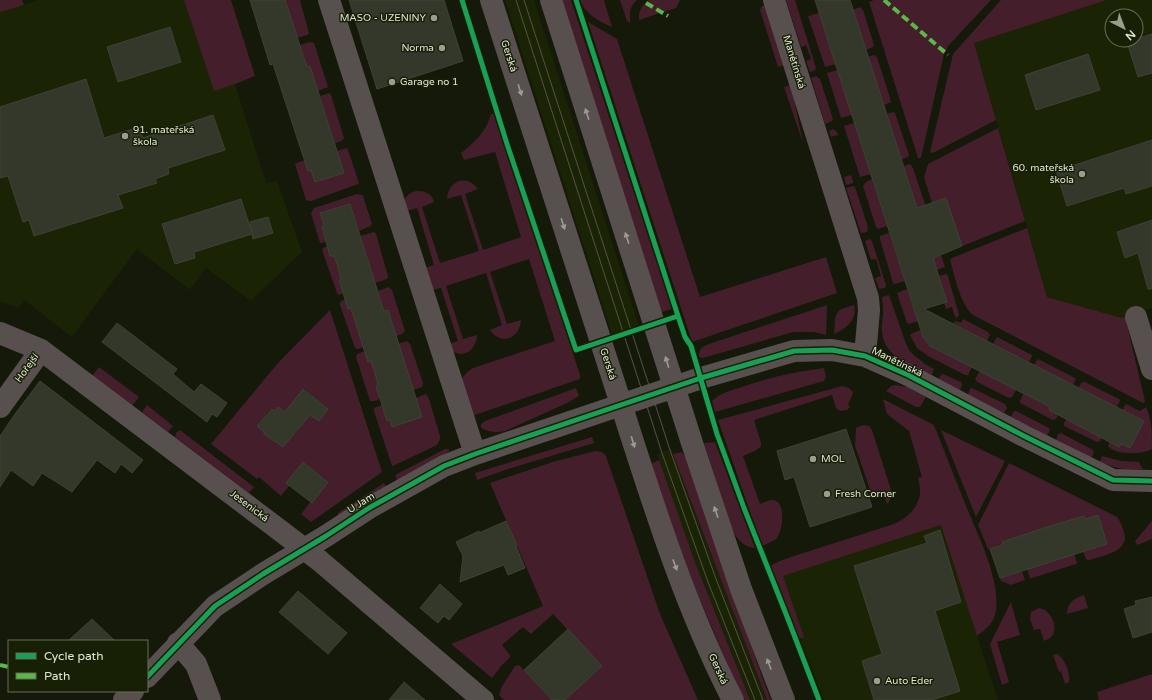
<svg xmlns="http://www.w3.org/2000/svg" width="1152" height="700" font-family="'Varela Round',sans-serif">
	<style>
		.built { fill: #1a2303; fill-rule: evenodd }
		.green { fill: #441e2b; fill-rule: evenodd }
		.building { fill: #33382b; stroke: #3d4235 }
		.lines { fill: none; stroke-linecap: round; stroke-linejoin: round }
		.minor { stroke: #58504f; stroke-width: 22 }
		.tram { stroke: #54534b; stroke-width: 1 }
		.quiet { stroke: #58b947; stroke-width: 4; stroke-dasharray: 8 4; stroke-linecap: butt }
		.cycleway-casing { stroke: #171f04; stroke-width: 8 }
		.cycleway { stroke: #1a9f57; stroke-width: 5 }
		.oneway { fill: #9c9b92 }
		.poi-dot { fill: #999e8e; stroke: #171f04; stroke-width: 1.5 }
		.labels { text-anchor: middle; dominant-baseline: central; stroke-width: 3; stroke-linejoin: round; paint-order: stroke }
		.poi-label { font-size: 10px; fill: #e0e6d5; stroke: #171f04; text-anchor: start }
		.street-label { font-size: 10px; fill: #e0e6d5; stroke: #171f04 }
	</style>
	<rect width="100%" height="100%" fill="#14190a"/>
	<!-- built -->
	<path class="built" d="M38,0H184L214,90L235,84L266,183L277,181L302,252L251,301L206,268L190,290L137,249L72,337L24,300L18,308L0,301V12Z
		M505,0H534L640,329L613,338Z
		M1107,0H1152V308L1122,318L1047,297L974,43ZM1112,16H1136V40H1112Z
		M672,449L673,454L767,700H750L695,562L673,502L657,454Z
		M941,525L998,700H824L777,578Z"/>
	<!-- green -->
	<path class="green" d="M0,0H22L24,5L0,12Z
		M184,0H231L255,76L235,84L214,91Z
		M285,0H300L309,33L307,35L297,38Z
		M560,0H571L672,309L661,312Z
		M580,0H604L612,27C600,22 584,13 580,0Z
		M620,0H637C629,7 630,12 630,23L627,21Z
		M649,0H680L676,8L639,20C638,11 642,5 649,0Z
		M786,0H795L816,68L815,70L810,72L806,61L811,59L806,45L801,47Z
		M874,0H991L948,46L944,54L921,158H918L869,2Z
		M1001,0H1107L974,43L996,120L933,153L930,152L953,54Z
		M767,4L785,65L778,67L760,10L762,6Z
		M860,7L863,10L864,13L874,45L873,47L866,50L853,10Z
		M819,13L836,64L825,67L808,16Z
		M588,22L617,39L700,297L826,257L837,293L692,342Z
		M310,42L314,43L328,87L318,91L310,66L307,67L300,45Z
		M874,55L877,57L891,101V102L884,105L868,57Z
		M838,70L852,115L841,118L827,73Z
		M816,76L820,79L833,119L832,121L825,124L811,78Z
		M791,85L803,143L784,87Z
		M329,93L331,95L344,138L342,141L335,143L320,96Z
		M893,112L895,113L909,155L908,157L901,160L887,114Z
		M491,114H495L580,375V379L472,416L461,380C464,375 468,371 473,368L555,341L529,259L490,272L507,324L521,320C520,339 501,346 490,330L502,325L486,273L446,286L463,339L477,335C476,354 458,361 446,345L458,341L441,288L428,291L421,269L434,265L417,208L404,212C404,208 403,202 405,199C410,189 425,189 431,196C432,197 434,201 434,202L422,207L440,263L479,251L461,195L447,199C448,180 467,174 478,189L465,194L483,250L521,237L495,152L464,160L461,153C475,142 486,132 491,114Z
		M854,123L871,174L860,177L844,126Z
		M998,128L1025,221L950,251L946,249L924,177L928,164Z
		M833,129L837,132L853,181V183L846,185L844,177L851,175L838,135L831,137L829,131Z
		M347,148L348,150L359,183L358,184L311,201H309L306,200L295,164L299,162Z
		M910,164L913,168L928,213L920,217L904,166Z
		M872,179L887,226L878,229L876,227L863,186L866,182Z
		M853,186L855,187L868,227L867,232L861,233L846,188Z
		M357,194L362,195L363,196L372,224L371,226L359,231L350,204L321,213L324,225L322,227L326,242L320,243L311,213L314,208Z
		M931,224L945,267L937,270L922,225Z
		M1027,228L1047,297L1122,318L1125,317L1145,401L1143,403L973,315C960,304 955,277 950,260L952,258Z
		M374,232L376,234L388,276V278L387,279L375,283L360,236Z
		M889,233L905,281L895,284L893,283L880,239V236Z
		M870,239L872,241L886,285L885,288L879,289L875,278L881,276L876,259L871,260L865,241Z
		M328,246L335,255L342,278L339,280L343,293L339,295L337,293L322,250L323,248Z
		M946,274L948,276L959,315L957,318L955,317L952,307L946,309L944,303L947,302L939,276Z
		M389,287L392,290L405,331L402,334L396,336L388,310L384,311L378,291Z
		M907,289L918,321L909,324L907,323L897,293Z
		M889,295L905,341L909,350L915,356L925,364L934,369L932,375C912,366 884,357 882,332C881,323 884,315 883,307C883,304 882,300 882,297Z
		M345,299L348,309L351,308L364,347L358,349L355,348L340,305V302Z
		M827,305L826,335L814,332H793L703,358L699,357C699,346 703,347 712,343Z
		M854,305C858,319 846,329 834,334C836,315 832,310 854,305Z
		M330,310L382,472L311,522L301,514L311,501L312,502L328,481L303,462L287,483L289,486L281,496L259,477L257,479L211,444L277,364ZM304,389L328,409L319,421L294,402ZM278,407L298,430L283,447L264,434V432L257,426L271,409L275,411Z
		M963,319L988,332L990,335L987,341L953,323L956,321L961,323Z
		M920,330L923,337L930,346L972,367L968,375H965L928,356L917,348L910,335L913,333Z
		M997,337L1032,355V356L1029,362L993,344Z
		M407,341L410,344L423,383L422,387L413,390L398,344Z
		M365,351L368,362L372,361L379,385L380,399L375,401H370L356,357L357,354Z
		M1038,359L1075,378L1076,379L1073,385L1034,365Z
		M99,367L139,397L131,407L92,376Z
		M824,368L826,377L824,381L715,412L712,401C720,393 732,390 742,387C770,377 794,372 824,368Z
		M980,371L1016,390L1012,397L1009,398L977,382L975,379Z
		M943,374L961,382L962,385L960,390L938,380L941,375Z
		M1082,382H1085L1119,399L1120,401L1117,407L1078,388Z
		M895,385L907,387L926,397L920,407H916L886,391L891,386Z
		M842,386L849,388L853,392L852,396L848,404L850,407L847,410L840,411L836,408L832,395L754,420L761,443V447L757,449V450L743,456L760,504C764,503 768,500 772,500C787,500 783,532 776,539C772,542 766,544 762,546L718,420Z
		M576,388L579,396L567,403L505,431C496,433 489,432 481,428V424L485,421Z
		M972,388L1005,404L1007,408L1004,413L968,395L970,389Z
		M426,394L429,399L440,436V439L437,445L393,466H392L374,411V408L382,405L389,415L393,427L422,417L416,398Z
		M1023,394L1050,407L1049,410L1058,415L1056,419L1053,420L1020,403V401Z
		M883,399L934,425C946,455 957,484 969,513C980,540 1000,580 996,610C995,622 986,629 977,636L941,525L783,576L804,637L799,639L770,566L780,561L794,556L894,524C907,518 920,507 920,491C920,487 919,482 918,478L922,477L909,431L887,414Z
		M1126,404L1140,411L1146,407C1152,418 1152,436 1152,449C1143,455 1115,455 1108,446L1110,442L1119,447L1121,444L1130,448L1143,421L1122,410Z
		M147,405L173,426L168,432L142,412Z
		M1014,411H1016L1049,428L1050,430L1047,436L1011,417Z
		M1066,419L1076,424L1077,421L1102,438L1100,441L1097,442L1064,426V423Z
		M864,425L869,426L872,430L892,493L889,502L887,504L884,495L873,498L855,446L856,428L858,427Z
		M180,430L254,487L249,493L175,437L176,433Z
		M941,430L1005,461L976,517Z
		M1061,433L1093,450L1094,453L1091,458L1056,440L1058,434Z
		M592,437L594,443L505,470L477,480L475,473Z
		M715,442L755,548C742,547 735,537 731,526L704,443Z
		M445,449H449V451L445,454L398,481L395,476L397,474Z
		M596,451L602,452L606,456L660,614L698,700H565L602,666L553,614L531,634L523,627L502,645L510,655V657L502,665L492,678L451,644L543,606L490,483L556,461Z
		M682,452L686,458L762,677L771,700H767L673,454Z
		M1102,456L1121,461L1139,462L1143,469C1125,470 1117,469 1100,462Z
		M659,460L695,562L750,700H745C733,677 723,654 713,630C689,576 668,521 651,464Z
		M1009,463L1117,517C1121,522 1122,527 1124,532C1130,552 1104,555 1090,560H1088L1086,559L1083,551L1107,544L1098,515L1085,519L1084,516L1002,542L1003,545L988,549L978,525Z
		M384,483L387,488L337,516L338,513Z
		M1152,521V539L1137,545L1135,541Z
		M1074,554L1077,563L1076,564L1032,578H1030L1027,569Z
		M1022,571L1025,580L1011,585L1001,581L1000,578Z
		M1084,595L1088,608L1067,614C1067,603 1074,598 1084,595Z
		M1011,602L1020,635L997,642L1009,682L1002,685L990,644Z
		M1039,608C1050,609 1059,626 1052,636C1050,638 1047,640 1044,641L1040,629L1034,630L1030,619L1031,612Z
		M1057,654C1064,657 1071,674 1069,682L1065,684L1061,671L1059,672L1053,655Z
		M519,665L552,700H504L499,695L502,686L515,666Z
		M1152,674V700H1099L1097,692Z"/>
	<!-- building -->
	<path class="building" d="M250,0H285L307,67L310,66L344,173L315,182L311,170L308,171L273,64L270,65Z
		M349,0H444L463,61L377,89Z
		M815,0H850L917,208L946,198L962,246L933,258L947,302L924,309L1144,421L1130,448L1121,444L1119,447L1049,410L1050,407L930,346L923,337Z
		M170,27L181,62L118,82L107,47Z
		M1152,34V73L1138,77L1127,42L1136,40V39Z
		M1088,54L1100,90L1036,110L1025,75Z
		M86,79L104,138L139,127L143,138L213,115L225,150L168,168L169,174L155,179L157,183L118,195L123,208L34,236L29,220L23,222L8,176L0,178V107Z
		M1152,140V186L1126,194L1124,188L1067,206L1056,171Z
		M241,199L252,233L250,222L268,217L273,233L253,239L252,234L194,252L195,258L175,264L162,224Z
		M350,204L384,311L388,310L422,417L392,427L390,420L387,421L376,386L378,385L375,373L371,361L368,362L351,308L348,309L339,280L341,279L338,267L334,256H330L322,227L324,225L320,213Z
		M1152,220V289H1148L1138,253L1125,258L1117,232Z
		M117,323L177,369L173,374L194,392L201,384L227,403L217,417L212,414L207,422L102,342Z
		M40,381L143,460L132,473L121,464L115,473L97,460L72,492L42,473L33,486L11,470L0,487V436L15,414Z
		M303,389L328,409L319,421L310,415L283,447L264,434V432L257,426L272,409L275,411L278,407L285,412Z
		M846,429L872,507L810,527L794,477L785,480L777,451Z
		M303,462L328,482L312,503L286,483Z
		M1098,515L1107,544L1000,578L990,549L1003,545L1002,542L1044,528L1084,516L1085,519Z
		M506,521L517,545L516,546L525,568L508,575L504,565L460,582L463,556L456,542L479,531V533Z
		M940,530L961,602L935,611L960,691L932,700H874L862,661L882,654L854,566L927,543L924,536Z
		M440,584L462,604L449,620L444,616L438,623L420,608Z
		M298,591L347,633L328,654L279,612Z
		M1152,597V632L1133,638L1124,609L1136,605L1135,601Z
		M92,619L115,641H68Z
		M568,629L602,666L565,700H552L524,670Z
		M404,682L425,700H389Z"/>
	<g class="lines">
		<!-- minor -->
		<path class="minor" d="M329,0L475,454
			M491,0C534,135 578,270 621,404C653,504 685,607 733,700
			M551,0L692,443L741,589L784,700
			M774,0L868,298L869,310L865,356
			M1136,317L1152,369
			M0,333L41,350L286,535L320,561L483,700
			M0,407L41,350
			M178,643L196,664L210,700
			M147,677L215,606L263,574L326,536L369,508L444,466L475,454L701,378L794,351L832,350L865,356L908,375L1024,436L1113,480L1152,481
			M124,700L133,691"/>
		<!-- tram -->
		<path class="tram" d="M516,0L662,453L708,582L755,700
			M524,0L670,450L716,579L763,700"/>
		<!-- quiet -->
		<path class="quiet" d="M884,0L948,55
			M646,3L668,16
			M0,665L9,667"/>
		<defs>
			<path id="cycleway" d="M462,0L507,144L576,350L678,316
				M576,0L678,316L685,337L691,346L717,434L744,508L788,619L819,700
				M147,677L215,606L263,574L326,536L369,508L444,466L475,454L701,378L794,351L832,350L865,356L908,375L1024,436L1113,480L1152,481"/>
		</defs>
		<!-- cycleway casing -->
		<use href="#cycleway" class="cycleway-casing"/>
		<!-- cycleway -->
		<use href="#cycleway" class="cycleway"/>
	</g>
	<!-- one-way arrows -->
	<defs><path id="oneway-solid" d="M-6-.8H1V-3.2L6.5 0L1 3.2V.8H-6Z"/></defs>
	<g class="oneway">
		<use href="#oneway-solid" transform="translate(520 90) rotate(72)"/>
		<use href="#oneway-solid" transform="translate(587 114) rotate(-108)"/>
		<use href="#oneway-solid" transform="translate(563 224) rotate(72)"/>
		<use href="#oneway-solid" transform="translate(627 238) rotate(-108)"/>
		<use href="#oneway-solid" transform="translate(667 362) rotate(-107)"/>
		<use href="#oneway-solid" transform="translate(633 442) rotate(73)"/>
		<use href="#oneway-solid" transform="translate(716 512) rotate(-109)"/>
		<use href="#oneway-solid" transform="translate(675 565) rotate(70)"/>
		<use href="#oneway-solid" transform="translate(769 664) rotate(-111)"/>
	</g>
	<!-- markers -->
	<g class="poi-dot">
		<circle cx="434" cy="18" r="4"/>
		<circle cx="442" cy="48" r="4"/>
		<circle cx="392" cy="82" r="4"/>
		<circle cx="125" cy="136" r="4"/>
		<circle cx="1082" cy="174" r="4"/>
		<circle cx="813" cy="459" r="4"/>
		<circle cx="827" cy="494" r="4"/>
		<circle cx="877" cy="681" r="4"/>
	</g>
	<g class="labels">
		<!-- poi labels -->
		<g class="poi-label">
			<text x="426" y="18" text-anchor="end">MASO - UZENINY</text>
			<text x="434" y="48" text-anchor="end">Norma</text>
			<text x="400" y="82">Garage no 1</text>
			<text x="133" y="130">91. mateřská<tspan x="133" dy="12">škola</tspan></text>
			<text x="1074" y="168" text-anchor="end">60. mateřská<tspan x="1074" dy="12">škola</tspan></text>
			<text x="821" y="459">MOL</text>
			<text x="835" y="494">Fresh Corner</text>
			<text x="885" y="681">Auto Eder</text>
		</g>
		<!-- street labels -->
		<g class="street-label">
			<text transform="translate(509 56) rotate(72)">Gerská</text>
			<text transform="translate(794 62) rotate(73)">Manětínská</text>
			<text transform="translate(897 362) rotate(26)">Manětínská</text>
			<text transform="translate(608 364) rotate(72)">Gerská</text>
			<text transform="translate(27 368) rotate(-54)">Hořejší</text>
			<text transform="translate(361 503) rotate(-32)">U Jam</text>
			<text transform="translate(249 506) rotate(37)">Jesenická</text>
			<text transform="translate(718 669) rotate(66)">Gerská</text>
		</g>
	</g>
	<!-- legend -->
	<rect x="8" y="640" width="140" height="52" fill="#171f04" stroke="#676f58"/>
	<rect x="16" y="653" width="20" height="6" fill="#1a9f57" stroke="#676f58"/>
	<text x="44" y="660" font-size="12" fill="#e0e6d5">Cycle path</text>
	<rect x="16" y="673" width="20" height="6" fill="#58b947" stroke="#676f58"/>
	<text x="44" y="680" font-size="12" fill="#e0e6d5">Path</text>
	<!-- north arrow -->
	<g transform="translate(1124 28) rotate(138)"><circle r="19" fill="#171f04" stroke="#676f58"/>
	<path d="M0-3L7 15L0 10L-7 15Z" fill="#999e8e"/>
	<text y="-6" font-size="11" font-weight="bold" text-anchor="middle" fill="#e0e6d5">N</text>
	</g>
</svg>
